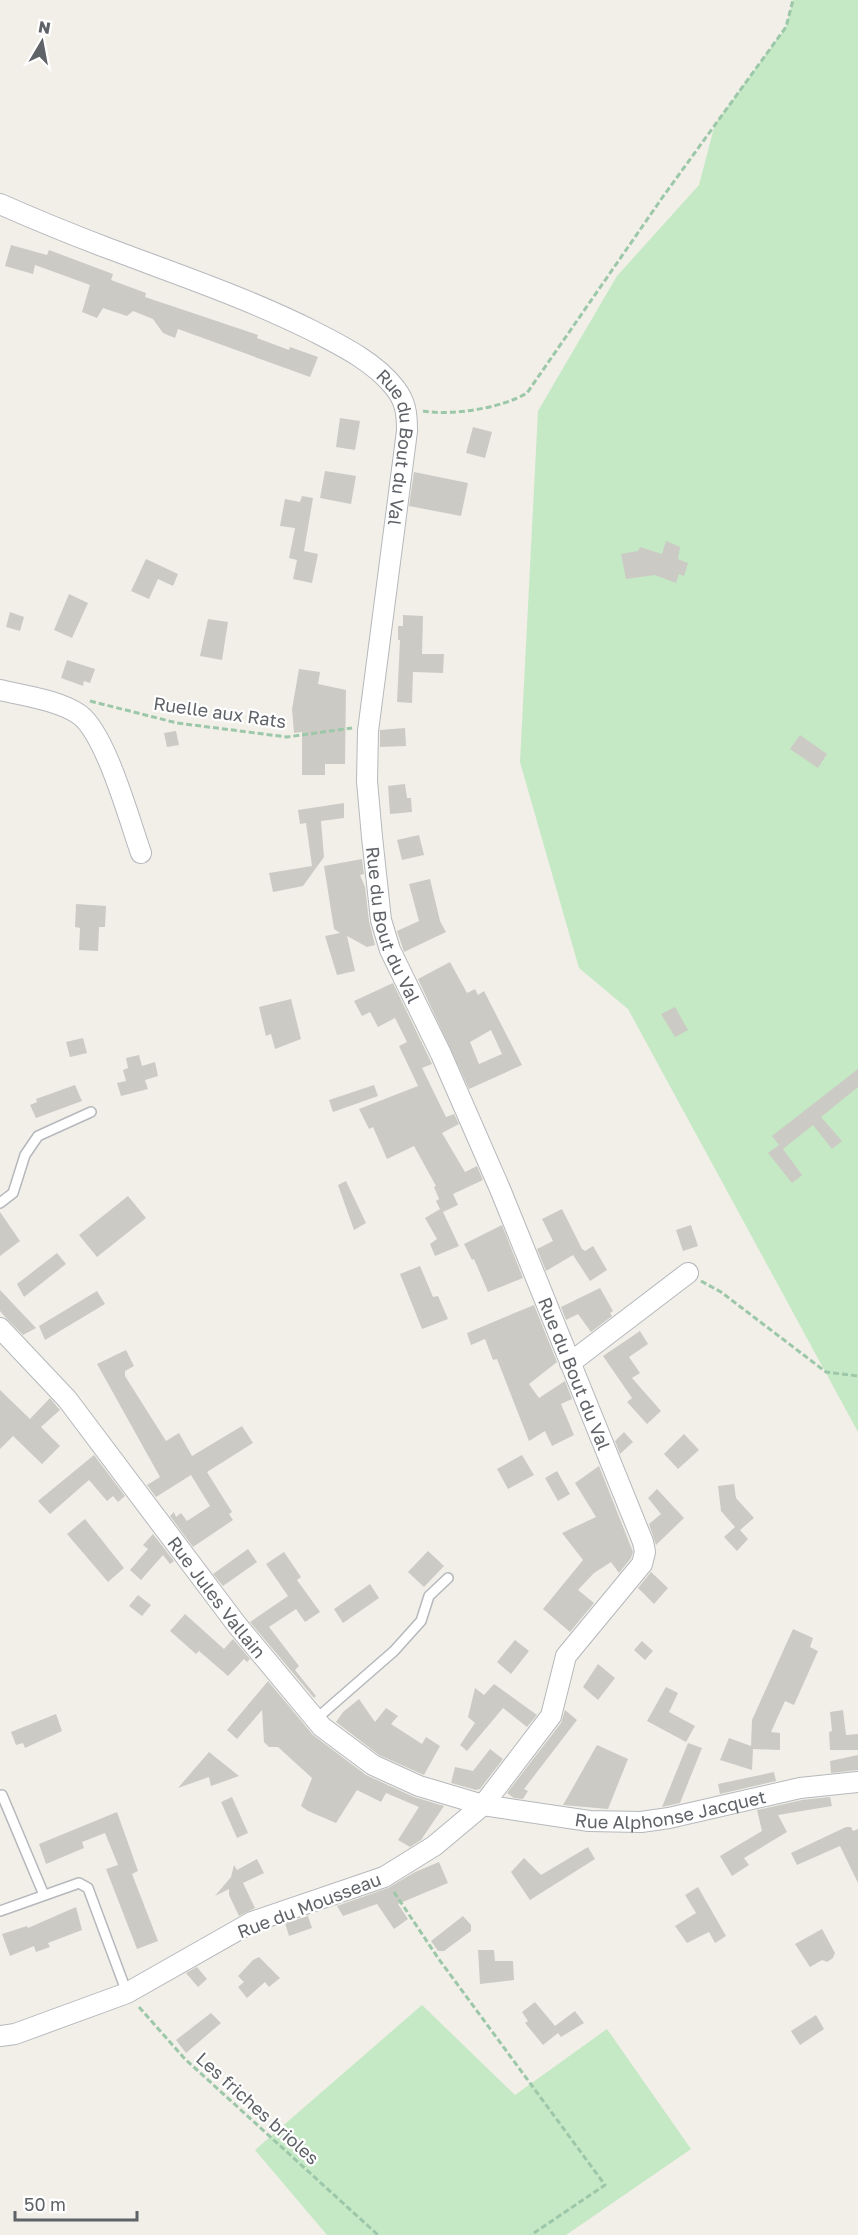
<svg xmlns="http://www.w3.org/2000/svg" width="858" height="2235" font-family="'Golos Text',sans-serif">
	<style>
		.green { fill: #c5e8c5 }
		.building { fill: #cccac5; fill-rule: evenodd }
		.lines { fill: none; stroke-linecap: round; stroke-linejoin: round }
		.service-casing { stroke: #b5b8bc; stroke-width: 12 }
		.minor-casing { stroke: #b5b8bc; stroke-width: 22 }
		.path { stroke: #9cc7a9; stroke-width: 3; stroke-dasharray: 6 3; stroke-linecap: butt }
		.service { stroke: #fff; stroke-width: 9 }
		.minor { stroke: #fff; stroke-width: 20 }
		.labels { text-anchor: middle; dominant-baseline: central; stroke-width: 4.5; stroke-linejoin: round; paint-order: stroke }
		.street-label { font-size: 18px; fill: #5f6368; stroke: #fff }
	</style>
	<rect width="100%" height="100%" fill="#f1efe8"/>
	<!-- green -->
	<path class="green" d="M793,0H858V1432L628,1009L579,968L520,762L538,411L617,276L699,185L715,124L786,27Z
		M422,2005L515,2095L607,2029L691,2149L566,2235H327L255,2150Z"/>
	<!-- building -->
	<path class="building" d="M11,245L47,255L49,250L113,274L111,280L146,293L145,297L258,335L257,338L289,350L290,347L318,357L310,377L178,329L175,338L163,333L153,319L133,311L127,316L103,308L97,318L82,312L90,285L35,265L33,274L5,266Z
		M340,418L360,421L355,450L336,447Z
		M473,427L492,432L485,458L466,453Z
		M325,471L356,476L351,504L320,498Z
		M414,472L468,483L461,516L409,506Z
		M302,496L313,498L304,551L318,554L312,583L293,579L297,560L289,558L295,528L280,526L285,499L300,502Z
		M666,541L680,547L678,559L688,563L684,576L679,574L676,583L655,575L626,579L621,554L638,551L640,547L662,554Z
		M146,559L178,574L173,586L158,579L149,599L131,591Z
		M69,594L88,603L72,638L54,630Z
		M10,612L24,617L20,631L6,627Z
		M403,615L423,616L422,654H444L443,673L413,672L412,703L397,702L400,640H398V626H403Z
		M208,619L228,622L222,660L200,656Z
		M67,660L95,669L90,683L84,681L83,686L61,678Z
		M299,669L320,672L318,684L346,690L345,764H325V775H302V732L294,733L292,709Z
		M405,728L406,746L380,747V730Z
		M176,731L179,745L167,747L164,733Z
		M800,735L827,754L818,768L790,749Z
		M405,784L407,798H411L412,812L390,814L388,786Z
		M344,803V818L321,821L324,857L303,886L273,892L269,873L312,866L306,823L300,824L298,810Z
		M419,835L424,855L402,860L397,840Z
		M362,859L364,874L360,875L365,887L369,921L375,945L367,947L347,936L355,971L337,975L325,936L340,933L334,929L324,866Z
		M430,879L440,921L446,932L404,952L397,931L419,921L409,884Z
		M76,904L106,906L105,927H99L98,951L79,950L80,928L75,927Z
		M450,962L467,993L475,989L478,995L484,991L522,1065L469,1089L418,979ZM491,1030L502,1054L479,1064L470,1042Z
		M393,983L432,1064L422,1068L446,1117L454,1114L459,1124L442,1133L465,1172L477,1166L483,1180L453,1194L458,1205L443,1212L459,1246L435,1256L430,1244L437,1239L425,1218L440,1209L436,1201L439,1199L434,1187L436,1186L414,1146L387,1159L373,1127L369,1129L359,1109L418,1086L399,1046L407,1042L395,1018L378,1027L370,1012L362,1016L354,1001Z
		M291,999L301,1039L275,1049L271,1034L266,1036L259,1007Z
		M675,1007L688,1030L675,1037L661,1014Z
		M83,1038L87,1053L70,1057L66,1042Z
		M139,1055L142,1066L155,1062L158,1076L145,1080L148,1089L121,1096L117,1083L126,1081L123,1070L128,1068L126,1058Z
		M858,1069V1087L821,1117L842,1141L832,1149L813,1125L783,1149L802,1175L792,1183L768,1153L779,1145L772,1136Z
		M75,1085L82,1101L36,1118L30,1105L37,1102L36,1099Z
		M374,1085L378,1096L333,1112L329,1100Z
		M346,1181L366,1223L354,1230L338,1185Z
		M128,1196L146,1218L97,1257L79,1235Z
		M562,1209L582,1249L585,1251L593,1246L607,1270L590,1281L573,1255L546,1271L537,1249L553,1241L542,1219Z
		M0,1212L20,1241L0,1256Z
		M502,1225L523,1278L488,1292L474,1259L472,1260L464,1244Z
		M691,1225L698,1246L683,1251L676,1230Z
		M57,1253L66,1264L24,1297L17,1284Z
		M420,1266L433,1297L438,1296L448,1319L422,1329L400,1274Z
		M600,1288L613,1311L610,1313L612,1316L591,1332L578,1314L566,1320L561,1307Z
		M0,1290L36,1328L23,1335L6,1318L0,1311Z
		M97,1291L105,1304L45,1340L39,1326Z
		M534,1305L557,1362L529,1384L539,1398L565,1381L572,1399L561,1404L574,1435L552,1446L545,1431L529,1441L497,1359L493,1360L485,1339L471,1345L467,1333Z
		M640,1331L648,1344L629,1357L640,1373L632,1378L661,1411L647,1424L627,1402L632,1398L603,1356Z
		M126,1350L134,1366L125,1371V1376L166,1441L179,1433L192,1456L242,1426L253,1443L207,1472L232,1512L229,1514L233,1520L193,1547L170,1516L174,1512L176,1517L181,1513L187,1521L210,1506L191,1475L156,1497L147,1485L160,1477L97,1364Z
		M0,1390L30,1419L50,1398L60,1410L41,1427L60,1446L42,1464L13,1436L0,1449Z
		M624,1432L633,1442L620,1454L615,1441Z
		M684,1434L699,1450L678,1469L664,1454Z
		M94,1455L125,1496L118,1502L113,1496L107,1501L89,1480L50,1514L38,1501Z
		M522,1455L534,1475L508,1489L497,1469Z
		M599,1466L633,1552L631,1558L619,1573L611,1562L594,1573L578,1590L594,1603L570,1632L543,1609L583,1560L562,1533L596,1517L575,1483Z
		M557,1471L570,1494L558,1501L545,1478Z
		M734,1484L736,1498L754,1518L740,1530L748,1539L737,1551L724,1537L735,1527L721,1511L718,1486Z
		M657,1489L684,1518L656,1545L649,1524L661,1514L648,1498Z
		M85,1519L124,1568L108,1582L67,1534Z
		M153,1534L174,1561L170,1564L163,1555L141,1580L130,1570L148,1549L143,1545Z
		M248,1549L257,1562L223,1586L213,1574Z
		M428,1551L444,1566L424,1587L408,1572Z
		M284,1552L301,1577L297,1580L320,1612L305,1622L296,1609L269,1627L299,1666L295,1670L316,1696L314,1698L250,1622L288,1596L266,1564Z
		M651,1572L668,1588L654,1604L638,1588Z
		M370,1584L379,1598L343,1623L334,1609Z
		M138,1595L151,1605L142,1616L129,1606Z
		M185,1614L224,1649L233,1639L250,1659L247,1662L244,1659L228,1676L199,1651L196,1654L170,1631Z
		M793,1629L813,1638L810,1647L818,1651L794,1705L785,1701L771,1732L780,1733V1750L753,1749L752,1770L720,1760L729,1738L751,1746L752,1720Z
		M515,1640L529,1651L511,1674L497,1662Z
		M642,1641L653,1651L645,1660L634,1650Z
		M598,1664L615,1678L598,1700L583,1687Z
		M268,1681L313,1735L366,1775L414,1797L444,1806L421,1840L410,1847L398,1840L419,1807L386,1793L381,1802L357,1790L336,1823L308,1811L301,1806L312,1778L278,1747H269L264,1742L262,1710L237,1739L227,1730Z
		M494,1684L537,1715L527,1727L503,1708L467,1751L460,1745L475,1723L468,1717L475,1688L484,1695Z
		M666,1687L678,1693L669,1712L695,1726L686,1742L647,1721Z
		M359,1699L375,1722L386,1708L398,1716L391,1724L422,1744L426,1737L440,1746L424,1775L379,1755L336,1722L343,1712Z
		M565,1710L577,1720L524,1789L528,1791L523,1799L514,1798L507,1793L561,1723Z
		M843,1710L846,1735L858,1734V1750H830L829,1732L832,1731L830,1712Z
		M56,1714L62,1731L25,1748L23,1743L16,1745L11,1732Z
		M688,1743L702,1748L680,1803L662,1807Z
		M597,1745L628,1759L608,1809L563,1805Z
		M490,1749L503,1759L480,1789L476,1790L451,1783L455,1767L473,1771Z
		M209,1752L239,1776L211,1786L209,1777L178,1788Z
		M858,1755V1770L831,1773L830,1761Z
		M774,1772L776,1781L720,1794L718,1784Z
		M232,1797L248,1833L237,1838L221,1802Z
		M830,1797L832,1806L778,1815L787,1832L744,1858L749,1865L732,1876L720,1856L762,1831L757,1810L802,1800Z
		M117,1812L138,1871L132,1874L158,1941L137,1949L106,1869L118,1865L105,1833L82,1842L84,1848L46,1864L39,1844Z
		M846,1827H851L853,1831L858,1829V1883L840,1846L797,1865L791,1853Z
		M588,1847L595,1859L530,1900L511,1872L524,1858L541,1875Z
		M257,1859L264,1873L243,1883L255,1908L239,1916L229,1895V1889L215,1896L231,1877L234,1865L237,1870Z
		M439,1862L448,1883L398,1904L408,1919L394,1929L377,1904L343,1916L337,1906L388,1888L415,1872Z
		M698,1887L726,1936L715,1943L709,1932L687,1943L675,1926L696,1913L685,1895Z
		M76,1907L82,1930L48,1943L50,1947L36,1952L34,1946L10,1956L2,1934L27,1926L28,1928Z
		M308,1916L312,1928L289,1936L285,1923Z
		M463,1916L471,1925V1931L444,1951H438L431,1941Z
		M822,1929L835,1953L833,1958L827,1962L822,1960L810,1967L795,1944Z
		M478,1950H494L495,1961H513L514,1980L480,1984Z
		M259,1957L280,1978L269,1987L265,1982L247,1998L238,1987L244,1982L238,1976L253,1960Z
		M197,1967L207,1979L198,1987L186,1973Z
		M535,2002L555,2026L575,2011L584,2023L561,2037L558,2033L543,2045L525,2023L528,2021L522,2012Z
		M211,2013L221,2023L186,2053L176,2040Z
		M816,2015L824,2029L800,2045L791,2031Z"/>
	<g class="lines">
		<defs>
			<path id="service" d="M0,1203L13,1193L25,1155L38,1136L91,1112
				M316,1719L394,1651L421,1621L429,1596L448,1578
				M2,1795L44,1895
				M0,1911L79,1883L88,1888L127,1993"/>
			<g id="minor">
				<path id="s1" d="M0,204C36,220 73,235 110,249C179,275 247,298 313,331C342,346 375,362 395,388C406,402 407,414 407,431L368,731L367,781L372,837L381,920L390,950L441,1054L500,1189L643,1542L645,1552L642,1564L566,1656L551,1716L483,1805L434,1846L384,1877L252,1922L127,1993L15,2034L0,2036"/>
				<path d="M0,690C24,696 59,700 80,715C106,735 129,819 141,853"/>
				<path id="s2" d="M0,1328L67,1399L237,1625L322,1727L373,1765L419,1786L483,1805L589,1821L641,1822L669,1818L800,1788L858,1782"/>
				<path d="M570,1363L688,1273"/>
			</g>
		</defs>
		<!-- service casing -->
		<use href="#service" class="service-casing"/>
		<!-- minor casing -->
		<use href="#minor" class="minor-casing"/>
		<!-- path -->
		<path class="path" d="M423,411C452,416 502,408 527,393L662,198L786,27L793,0
			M90,701L177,723L287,737L352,728
			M701,1281L721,1292L826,1372L858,1376
			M394,1892L438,1958L605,2185L531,2235
			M139,2007L185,2059L378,2235"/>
		<!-- service -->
		<use href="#service" class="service"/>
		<!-- minor -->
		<use href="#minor" class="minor"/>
	</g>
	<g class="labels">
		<!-- street labels -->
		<g class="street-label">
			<text stroke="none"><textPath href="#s1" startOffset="498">Rue du Bout du Val</textPath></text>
			<text transform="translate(220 712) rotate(8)">Ruelle aux Rats</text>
			<text stroke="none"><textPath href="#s1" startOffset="984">Rue du Bout du Val</textPath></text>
			<text stroke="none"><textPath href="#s1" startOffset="1470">Rue du Bout du Val</textPath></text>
			<text stroke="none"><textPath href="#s2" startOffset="346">Rue Jules Vallain</textPath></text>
			<text stroke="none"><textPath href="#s2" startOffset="884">Rue Alphonse Jacquet</textPath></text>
			<text transform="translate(309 1905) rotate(-21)">Rue du Mousseau</text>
			<text transform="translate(258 2108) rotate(42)">Les friches brioles</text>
		</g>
	</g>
	<!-- north arrow -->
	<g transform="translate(42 42) rotate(10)" stroke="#ffffff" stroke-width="4.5" paint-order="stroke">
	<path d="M0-4.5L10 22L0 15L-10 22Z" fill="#5f6368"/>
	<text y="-9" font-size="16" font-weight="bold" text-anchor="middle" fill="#5f6368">N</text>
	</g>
	<!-- scale -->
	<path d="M15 2211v9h122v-9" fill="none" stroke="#5f6368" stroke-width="3"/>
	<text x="24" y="2211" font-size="18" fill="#5f6368" stroke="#ffffff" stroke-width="4.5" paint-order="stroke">50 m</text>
</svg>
